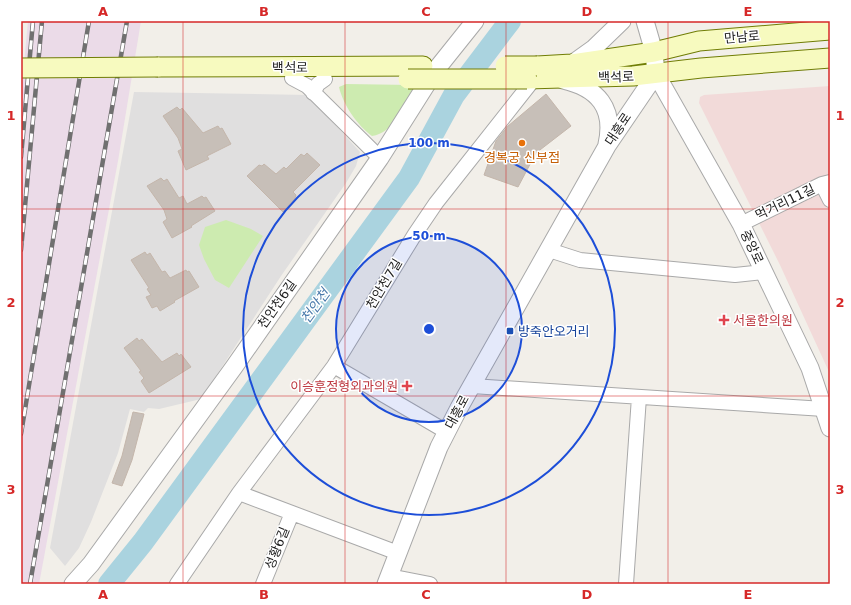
<svg xmlns="http://www.w3.org/2000/svg" width="851" height="605" font-family="'DejaVu Sans','Noto Sans KR',sans-serif">
	<style>
		.residential { fill: #e0dfdf }
		.commercial { fill: #f2dad9 }
		.industrial { fill: #ebdbe8 }
		.grass { fill: #cdebb0 }
		.lines { fill: none; stroke-linecap: round; stroke-linejoin: round }
		.river { stroke: #aad3df; stroke-width: 22 }
		.building { fill: #c7bfb8; stroke: #c4b6ab }
		.minor-casing { stroke: #a9a9a9; stroke-width: 16 }
		.tertiary-casing { stroke: #a9a9a9; stroke-width: 19 }
		.secondary-casing { stroke: #707d05; stroke-width: 21 }
		.minor { stroke: #fff; stroke-width: 14 }
		.tertiary { stroke: #fff; stroke-width: 17 }
		.secondary { stroke: #f7fabf; stroke-width: 19 }
		.rail-casing { stroke: #707070; stroke-width: 4.5 }
		.rail { stroke: #fff; stroke-width: 3; stroke-dasharray: 9; stroke-linecap: butt }
		.secondary-bridge-casing { stroke: #707d05; stroke-width: 21; stroke-linecap: butt }
		.secondary-bridge { stroke: #f7fabf; stroke-width: 19 }
		.grid { fill: none; stroke: #d62828; stroke-width: 1; stroke-opacity: 0.55 }
		.ring { fill: none; stroke: #1d4ed8; stroke-width: 2 }
		.food-dot { fill: #e8710a; stroke: #fff; stroke-width: 1.5 }
		.health-dot { fill: #e0444e; stroke: #fff; stroke-width: 1.5 }
		.transit-dot { fill: #1a4fb4; stroke: #fff; stroke-width: 1.5 }
		.labels { text-anchor: middle; dominant-baseline: central; stroke-width: 3; stroke-linejoin: round; paint-order: stroke }
		.street-label { font-size: 13px; fill: #222; stroke: #fff }
		.food-label { font-size: 13px; fill: #c56008; stroke: #fff }
		.health-label { font-size: 13px; fill: #be3a42; stroke: #fff; text-anchor: start }
		.transit-label { font-size: 13px; fill: #164399; stroke: #fff; text-anchor: start }
		.water-label { font-size: 14px; font-style: italic; fill: #4a7aab; stroke: #fff }
		.centre { fill: #1d4ed8; stroke: #fff; stroke-width: 2 }
		.ring-label { font-size: 12px; text-anchor: middle; font-weight: bold; fill: #1d4ed8; stroke: #fff; stroke-width: 3; stroke-linejoin: round; paint-order: stroke }
		.neatline { fill: none; stroke: #d62828; stroke-width: 1.5 }
		.grid-label { font-size: 13px; text-anchor: middle; font-weight: bold; fill: #d62828 }
	</style>
	<rect width="100%" height="100%" fill="#f2efe9"/>
	<!-- residential -->
	<path class="residential" d="M134,92L308,95L360,152L356,166L346,183L281,276L201,399L159,409L148,408L144,412L130,409L118,453L91,522L79,548L65,566L50,548Z"/>
	<!-- commercial -->
	<path class="commercial" d="M830,86V374L780,265L699,103L700,97L704,95Z"/>
	<!-- industrial -->
	<path class="industrial" d="M28,21H141L118,161L39,584H21V95Z"/>
	<!-- grass -->
	<path class="grass" d="M346,84L412,85L415,88C404,105 394,133 372,136C358,126 343,105 339,87Z
		M226,220L251,229L263,236L229,288L215,280L204,259L199,245L205,227Z"/>
	<g class="lines">
		<!-- river -->
		<path class="river" d="M109,584L143,542L409,178L454,95L510,21"/>
	</g>
	<!-- building -->
	<path class="building" d="M546,94L571,126L536,153L518,187L484,175L496,141L508,126Z
		M177,107L180,110L182,108L203,133L218,126L220,129L222,128L231,144L207,156L209,159L186,170L178,151L182,149L178,138L163,116Z
		M307,153L320,165L293,192L296,195L295,198L283,212L247,176L259,165L262,166L264,164L276,174L284,167L286,169L301,154L304,156Z
		M161,178L164,181L167,179L179,198L183,196L187,204L202,196L204,198L206,197L215,211L191,226L192,227L172,238L163,222L167,219L164,210L147,186Z
		M145,252L147,255L150,253L162,272L165,271L170,278L186,270L187,272L189,271L199,287L174,301L175,302L160,311L157,306L152,308L146,297L151,295L147,289L149,288L131,260Z
		M137,338L139,341L142,339L162,362L177,353L179,356L181,354L191,367L149,393L141,381L144,378L139,372L141,371L124,348Z
		M133,412L144,414L132,460L122,486L112,483L122,456Z"/>
	<g class="lines">
		<defs>
			<path id="minor" d="M292,78L307,86L380,158
				M313,93L318,84L325,79
				M822,184L830,200
				M741,224L822,184L830,182
				M549,250L580,260L735,275L764,272
				M334,366L447,432
				M472,386L824,409
				M239,493L398,553
				M389,576L430,584
				M177,584L239,493L334,366L415,234L436,203L534,79
				M263,584L292,513
				M626,584L639,397"/>
			<path id="tertiary" d="M645,21L654,52L656,74L741,224L810,368L830,428
				M572,64L593,49L622,21
				M563,80C598,88 615,108 607,144
				M73,584L91,564L234,367L380,158L435,71L475,21
				M386,584L439,447L459,408L607,146L656,74"/>
			<path id="secondary" d="M537,66L572,64L654,52L699,41L830,30
				M158,67L423,66
				M527,79L633,76L701,68L830,58"/>
		</defs>
		<!-- minor casing -->
		<use href="#minor" class="minor-casing"/>
		<!-- tertiary casing -->
		<use href="#tertiary" class="tertiary-casing"/>
		<!-- secondary casing -->
		<use href="#secondary" class="secondary-casing"/>
		<!-- minor -->
		<use href="#minor" class="minor"/>
		<!-- tertiary -->
		<use href="#tertiary" class="tertiary"/>
		<!-- secondary -->
		<use href="#secondary" class="secondary"/>
		<defs>
			<path id="rail" d="M21,157L33,21
				M21,250L42,21
				M21,434L89,21
				M30,584L127,21"/>
		</defs>
		<!-- rail casing -->
		<use href="#rail" class="rail-casing"/>
		<!-- rail -->
		<use href="#rail" class="rail"/>
		<defs>
			<path id="secondary-bridge" d="M505,66H537
				M21,68L158,67
				M408,79H527"/>
		</defs>
		<!-- secondary-bridge casing -->
		<use href="#secondary-bridge" class="secondary-bridge-casing"/>
		<!-- secondary-bridge -->
		<use href="#secondary-bridge" class="secondary-bridge"/>
	</g>
	<!-- grid -->
	<path class="grid" d="M183,21V584M345,21V584M506,21V584M668,21V584M21,209H830M21,396H830"/>
	<!-- distance rings -->
	<circle cx="429" cy="329" r="93" fill="#1d4ed8" fill-opacity=".12"/>
	<g class="ring">
		<circle cx="429" cy="329" r="93"/>
		<circle cx="429" cy="329" r="186"/>
	</g>
	<!-- markers -->
	<circle class="food-dot" cx="522" cy="143" r="4"/>
	<g class="health-dot">
		<path d="M722 314h4v4h4v4h-4v4h-4v-4h-4v-4h4z"/>
		<path d="M405 380h4v4h4v4h-4v4h-4v-4h-4v-4h4z"/>
	</g>
	<rect class="transit-dot" x="506" y="327" width="8" height="8" rx="2"/>
	<g class="labels">
		<!-- street labels -->
		<g class="street-label">
			<text transform="translate(742 37) rotate(-5)">만남로</text>
			<text x="290" y="67">백석로</text>
			<text transform="translate(616 77) rotate(-2)">백석로</text>
			<text transform="translate(618 129) rotate(-56)">대흥로</text>
			<text transform="translate(785 202) rotate(-26)">먹거리11길</text>
			<text transform="translate(752 247) rotate(65)">중앙로</text>
			<text transform="translate(384 284) rotate(-59)">천안천7길</text>
			<text transform="translate(277 304) rotate(-55)">천안천6길</text>
			<text transform="translate(457 412) rotate(-62)">대흥로</text>
			<text transform="translate(277 548) rotate(-68)">성황6길</text>
		</g>
		<!-- food labels -->
		<g class="food-label">
			<text x="522" y="157">경복궁 신부점</text>
		</g>
		<!-- health labels -->
		<g class="health-label">
			<text x="733" y="320">서울한의원</text>
			<text x="398" y="386" text-anchor="end">이승훈정형외과의원</text>
		</g>
		<!-- transit labels -->
		<g class="transit-label">
			<text x="518" y="331">방죽안오거리</text>
		</g>
		<!-- water labels -->
		<g class="water-label">
			<text transform="translate(315 306) rotate(-54)">천안천</text>
		</g>
	</g>
	<circle cx="429" cy="329" r="6" class="centre"/>
	<g class="ring-label">
		<text x="429" y="147">100 m</text>
		<text x="429" y="240">50 m</text>
	</g>
	<!-- border -->
	<rect width="851" height="605" fill="none" stroke="#ffffff" stroke-width="44"/>
	<rect x="22" y="22" width="807" height="561" class="neatline"/>
	<g class="grid-label">
		<text x="103" y="16">A</text>
		<text x="264" y="16">B</text>
		<text x="426" y="16">C</text>
		<text x="587" y="16">D</text>
		<text x="748" y="16">E</text>
		<text x="11" y="120">1</text>
		<text x="840" y="120">1</text>
		<text x="11" y="307">2</text>
		<text x="840" y="307">2</text>
		<text x="11" y="494">3</text>
		<text x="840" y="494">3</text>
		<text x="103" y="599">A</text>
		<text x="264" y="599">B</text>
		<text x="426" y="599">C</text>
		<text x="587" y="599">D</text>
		<text x="748" y="599">E</text>
	</g>
</svg>
